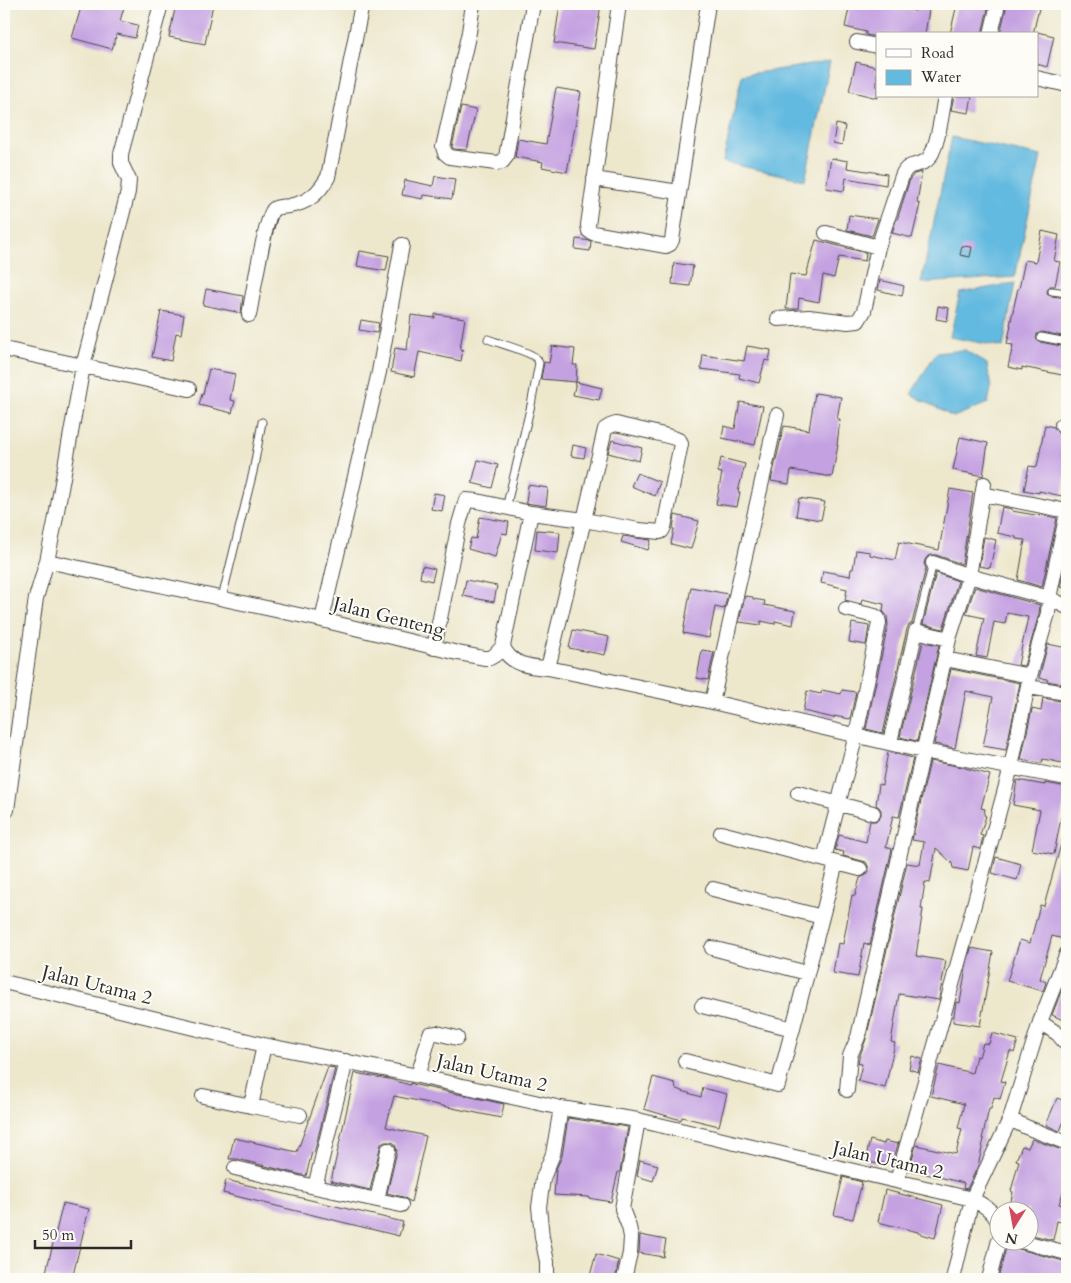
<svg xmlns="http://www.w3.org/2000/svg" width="1071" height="1283" font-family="Cardo,serif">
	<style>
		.water { fill: #63bae0; stroke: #477286 }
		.building { fill: #c4a1e1 }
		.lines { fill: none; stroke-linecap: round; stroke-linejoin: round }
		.lane-casing { stroke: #484743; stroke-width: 9 }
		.street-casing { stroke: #484743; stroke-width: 16 }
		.lane { stroke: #fff; stroke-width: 7 }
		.street { stroke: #fff; stroke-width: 14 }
		.labels { text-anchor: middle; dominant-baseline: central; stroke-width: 4; stroke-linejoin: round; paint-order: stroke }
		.street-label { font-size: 19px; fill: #2b2b2b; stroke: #fdfcf7 }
	</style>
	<rect width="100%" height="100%" fill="#fdfcf7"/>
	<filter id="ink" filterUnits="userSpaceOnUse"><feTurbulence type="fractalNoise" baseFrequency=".02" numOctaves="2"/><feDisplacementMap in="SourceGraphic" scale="10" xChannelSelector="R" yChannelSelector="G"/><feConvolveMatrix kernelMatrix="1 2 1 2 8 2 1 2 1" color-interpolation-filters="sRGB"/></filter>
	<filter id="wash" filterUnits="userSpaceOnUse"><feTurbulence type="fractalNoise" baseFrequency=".0096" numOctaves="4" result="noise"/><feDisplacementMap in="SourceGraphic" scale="20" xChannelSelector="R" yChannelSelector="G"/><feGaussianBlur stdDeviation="1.12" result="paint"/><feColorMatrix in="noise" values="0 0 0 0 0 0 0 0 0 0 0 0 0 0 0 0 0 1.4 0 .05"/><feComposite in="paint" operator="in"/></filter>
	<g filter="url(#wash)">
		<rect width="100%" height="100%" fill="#ede7cc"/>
		<!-- water -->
		<path class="water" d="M830,62L805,180L723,162L742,75Z
			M952,137L1041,156L1015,277L921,283Z
			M1015,283L1003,347L950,337L960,293Z
			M965,350L987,364L991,388L988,403L953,417L911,394L936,353Z"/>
		<g id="blocks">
			<!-- building -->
			<path class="building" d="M82,4H125L120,21L138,25L135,38L117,34L112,49L72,38Z
				M176,4H213L205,44L169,37Z
				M560,4H601L594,49L554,43Z
				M850,4H871L915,11L916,4H930L925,34H877V37L866,35V32L845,27Z
				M957,4H989L982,34H950Z
				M1007,4H1040L1033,34H1000Z
				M1037,32L1054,36L1047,67L1037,64Z
				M856,62L877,67V98L849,91Z
				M556,88L581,92L567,172L542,167L543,162L515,157L518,139L546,144Z
				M954,96H972L969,113L951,110Z
				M461,107L476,110L467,150L454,149L452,147Z
				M836,124L845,126L842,145L833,143Z
				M831,158L848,161L847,168L887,174L886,185L846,178L844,191L826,188Z
				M922,172L917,203L920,204L912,238L892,233L896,220H897L910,179L914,174Z
				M435,176L455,179L452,199L424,195L423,199L402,195L405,180L433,186Z
				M849,215L878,219L872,236L847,230Z
				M1042,231L1059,235L1054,261L1060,262L1055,286H1050L1047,291L1048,295L1051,296L1067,298V337L1042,332L1037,334L1036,338L1040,342L1067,347V376L1022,367V370L1008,367L1013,345L1007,344L1011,325H1010L1018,288L1019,289L1025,260L1036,262Z
				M576,239L591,241L590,251L575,249Z
				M816,240L866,253L865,261L839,257L834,278L823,275L819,302L799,298L798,309H786L790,274L806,276Z
				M962,246L972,247L970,257L960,255Z
				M360,251L389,256L386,271L357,266Z
				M674,263L693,266L690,286L672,284Z
				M880,280L904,286L902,296L878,290Z
				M206,289L243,296L241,313L203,305Z
				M938,306L949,308L947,321L936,319Z
				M161,311L184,315L181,334L176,333L171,361L152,357Z
				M435,314L465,318L460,349L463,350L461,361L419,352L414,377L391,372L395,348L407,350L411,315L435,318Z
				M361,320L379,323L377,333L359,330Z
				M552,346L575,349L573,365H577L576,382L541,379L544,362L549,363Z
				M747,346L771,350L769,361L765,360L759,383L739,378L740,374L701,369L703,355L744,361Z
				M209,369L235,374L230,400L235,401L232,413L199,405L202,394H203Z
				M576,382L602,388L599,400L573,395Z
				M815,393L841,397L837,419H840L837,445H838L832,477L791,470L789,484L771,481L784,426L809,430Z
				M740,402L763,406L755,445L722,438L724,426L735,429Z
				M1045,425L1054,427L1058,433L1067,434V470L1062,496L1039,491V493L1024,490L1029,466L1037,467Z
				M960,437L988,443L983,476L953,470Z
				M612,440L642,448L639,461L608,453Z
				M573,445L586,448L584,458L571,456Z
				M721,458L745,464L738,492H740L737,507L716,504L722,473L718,472Z
				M478,460L498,465L492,488L472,483Z
				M637,473L660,482L655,496L631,486Z
				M528,485L548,488L546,506L526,503Z
				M950,489L973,493L962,564L936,555H931L927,557L925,560L924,564L926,568L912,623L909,625L907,629L883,733L866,729L888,625L887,616L883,611L884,604L862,599L861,604L845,600L847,589L821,583L823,571L850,576L851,569H853L856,550L870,552V555L895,560L899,542L939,550Z
				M434,493L445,495L442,511L431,509Z
				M799,498L825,502L821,520L796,516Z
				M1002,507L1012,509V511L1041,516L1042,515L1057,518L1042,587L1018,580L1025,540L1016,539V537L997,533Z
				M675,515L699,521L691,549L671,544L674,529H673Z
				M480,517L509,522L507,534L502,533L495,557L468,549L471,538L476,539Z
				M537,530L560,532L558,553L535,550Z
				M623,536L651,540L648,550L621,542Z
				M984,537L996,540L990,568L979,566Z
				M1066,562H1067V588L1060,587Z
				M422,566L435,569L432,581L420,578Z
				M936,573L958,581L943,629L923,624Z
				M466,580L497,586L494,602L463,596Z
				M691,587L728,594L724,609L715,607L709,638L683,633Z
				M975,587L1040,605L1039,614L1024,666L1018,665L1028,617L1007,613L1005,624L994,622L987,658L976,656L984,618L966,614Z
				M745,596L753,597V599L765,601L764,605L795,611L793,625L775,621V624L761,621V625L739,622Z
				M852,623L869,626L866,645L849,642Z
				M573,630L609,637L605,655L569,648Z
				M923,642L939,645L917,741L900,737Z
				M1048,644L1067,648V662L1063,684L1047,681V679L1039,678Z
				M702,650L714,652L708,680L697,678Z
				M951,669L1020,683L1006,750L983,746L993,697L966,691L955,748L934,744Z
				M822,690L841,694L842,690L856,692L850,719L834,716V718L803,711L807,691L821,694Z
				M1043,698L1067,702V764L1043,759L1042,763L1021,760L1032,709L1041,711Z
				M888,752L913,758L899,817L893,816L886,847L892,849L870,945L864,943L858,977L833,973L838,943L843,944L852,895L855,896L860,878L866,875L869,871L868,866L866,862L843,856L844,852L835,850L839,835L866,842L870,821H876L879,819L881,816V810L879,807L876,805L879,784L882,785Z
				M930,761L962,767L990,775L981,808L985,809L984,815L986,816L980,835L983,836L980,849L973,847L968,871L953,868L952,863L936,848L930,883L925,882L921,909H923L916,956L946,961L939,998V1000L899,994L891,1042L895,1043L885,1088L858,1081L862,1064L858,1063L859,1058L866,1039L907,863L920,865L924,842L912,840Z
				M1017,780L1045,785V783L1067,787L1054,854L1032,850L1040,810L1013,805Z
				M1064,833L1067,834V915L1064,925L1067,926V940L1052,936L1040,979L1046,982L1043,991L1007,981L1020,940L1030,943L1040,905L1044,906Z
				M996,857L1021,864L1017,880L992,873Z
				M971,948L993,952L980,1026L953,1022L956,1002L960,1003L966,967Z
				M1067,976V1011L1063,1020L1052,1015Z
				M992,1033L1018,1040L1014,1053L1010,1051L1001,1081L1005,1082L1000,1099L994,1097L991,1109H989L982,1139H984L978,1166L967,1189L963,1188L964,1183L909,1170L916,1145L956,1154L962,1129L958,1128L964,1104L931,1096L939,1065L972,1073L976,1056L979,1057L983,1043L989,1044Z
				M912,1056L922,1059L918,1072L909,1069Z
				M328,1067L335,1068L316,1146L314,1153L312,1152L306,1176L237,1159H229L234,1138L297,1152Z
				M355,1073L389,1079L410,1085V1083L416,1085L504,1104L501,1118L394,1096L386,1127L426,1136L411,1202L403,1197L387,1193L397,1151L396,1147L394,1143L390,1142H385L381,1144L380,1148L370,1190L331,1181Z
				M653,1077L675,1083L676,1089L701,1097L703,1088L727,1094L719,1126L682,1117L681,1120L644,1109Z
				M1057,1098L1067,1102V1113L1060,1131L1046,1125Z
				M568,1118L628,1127L620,1172H618L611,1202L589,1198V1197L554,1195L556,1169L562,1156Z
				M1032,1139L1067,1152V1181L1059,1204L1067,1206V1223L1057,1221L1053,1240L1028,1234V1210H1009L1013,1192L1011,1191L1019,1161L1016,1160L1022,1146L1028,1148Z
				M870,1140L884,1144L885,1141L898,1144L899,1141L892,1165L879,1162L878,1164L865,1161Z
				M640,1160L658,1165L653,1181L637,1176Z
				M843,1177L862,1182L853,1219L834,1215Z
				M226,1180L403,1222L399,1236L223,1193Z
				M885,1190L943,1205L935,1238L918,1233V1232L878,1222Z
				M63,1203L89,1209L72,1279H59L45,1276Z
				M640,1235L666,1240L663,1257L639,1253Z
				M1008,1240L1011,1246L1015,1248L1067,1262V1279H998Z
				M596,1254L619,1261L615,1279H589Z"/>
		</g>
	</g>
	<g filter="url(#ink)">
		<use href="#blocks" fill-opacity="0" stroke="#484743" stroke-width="1"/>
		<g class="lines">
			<defs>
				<path id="lane" d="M1052,291L1067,293
					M1041,337L1067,342
					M488,339C497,343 532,352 537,359C538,360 538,362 539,363L531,405L506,508
					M222,598L253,472L262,422
					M916,631L933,563"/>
				<path id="street" d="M473,4L469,32L443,147L445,153L450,157L496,163L502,162L506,157L533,4
					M619,4L588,225L589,231L593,233L666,246L670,244L672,240L708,4
					M991,34L998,4
					M857,42L877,46
					M1037,78L1067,85
					M594,179L679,192
					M826,233L878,247
					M249,315C252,299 266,214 274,209C278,206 284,207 289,206C308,203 319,193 328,177L362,4
					M778,319L809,317L848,322L858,321L864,311L878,247L902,176C908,161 917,168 927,160C938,151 942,111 945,96
					M4,349L189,389
					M1062,425H1067
					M982,494L1067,511
					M47,561L322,620L458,653L484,658H490L495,655L503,646C509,665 531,667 548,668L712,702L923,751L1067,778
					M933,563L969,576L1049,598L1067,607
					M322,620L379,372L402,245
					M503,646L531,513
					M434,648L459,524L466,500L477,501L531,513L584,520L639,530L660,532L662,531L664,527L681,444C681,443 680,442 680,441C675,436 626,427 616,424L610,426L605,429L584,520L548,668
					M945,659L1030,676
					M1028,687L1067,693
					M712,702L777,415
					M890,742L916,631L949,639
					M798,793L873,813
					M7,810L36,598L47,561L55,522L83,366L128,192L129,180L121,163V154L161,4
					M721,833L860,869
					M824,859L856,735L879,623L878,618L875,616L846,609
					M713,889L822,917
					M712,948L807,973
					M4,982L264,1045L418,1076L561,1108L638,1120L972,1199C983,1205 993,1210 998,1222
					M702,1006L793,1029
					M1040,1022L1058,1034L1067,1045
					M685,1061L778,1085L836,863
					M418,1076L430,1034L437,1033L457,1038
					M847,1090L850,1056L858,1037L949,639L969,576L984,484
					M203,1096L251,1106L264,1045
					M251,1106L300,1115
					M1010,1119L1026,1127L1067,1143
					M235,1168L315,1187L401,1205
					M897,1181L965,938L1011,767L1030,676L1048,613L1049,598L1067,513
					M315,1187L346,1061
					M377,1200L388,1150
					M1017,1240L1067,1253
					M547,1279V1262L542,1237L539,1207L543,1178L553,1154L561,1108
					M624,1279L630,1253L631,1237L629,1227L622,1209L638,1120
					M953,1279L972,1199L1010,1119L1040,1022L1067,953
					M989,1279L999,1240"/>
			</defs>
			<!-- lane casing -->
			<use href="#lane" class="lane-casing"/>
			<!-- street casing -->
			<use href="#street" class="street-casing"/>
			<!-- lane -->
			<use href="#lane" class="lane"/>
			<!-- street -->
			<use href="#street" class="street"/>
		</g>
	</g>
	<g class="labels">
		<!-- street labels -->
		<g class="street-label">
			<text transform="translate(389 617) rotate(14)">Jalan Genteng</text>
			<text transform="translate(97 985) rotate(14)">Jalan Utama 2</text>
			<text transform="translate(492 1073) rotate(13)">Jalan Utama 2</text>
			<text transform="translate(888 1160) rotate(13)">Jalan Utama 2</text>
		</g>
	</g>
	<!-- margin -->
	<rect width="1071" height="1283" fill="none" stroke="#fdfcf7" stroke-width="20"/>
	<!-- legend -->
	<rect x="876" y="32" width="162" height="65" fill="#fdfcf7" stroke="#a9a8a5"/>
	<rect x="886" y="49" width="25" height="8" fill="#ffffff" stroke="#a9a8a5"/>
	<text x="921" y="58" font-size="15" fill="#2b2b2b">Road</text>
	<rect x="886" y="70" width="25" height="15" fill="#63bae0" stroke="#a9a8a5"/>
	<text x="921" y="82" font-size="15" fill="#2b2b2b">Water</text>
	<!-- north arrow -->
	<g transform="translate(1014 1226) rotate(191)"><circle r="24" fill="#fdfcf7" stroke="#a9a8a5"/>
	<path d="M0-4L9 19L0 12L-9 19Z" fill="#d1495b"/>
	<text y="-8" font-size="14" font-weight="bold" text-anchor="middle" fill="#2b2b2b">N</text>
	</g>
	<!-- scale -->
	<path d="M35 1240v8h96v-8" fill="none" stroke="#2b2b2b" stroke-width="2.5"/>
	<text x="42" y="1240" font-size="15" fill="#2b2b2b" stroke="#fdfcf7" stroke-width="4" paint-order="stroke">50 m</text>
</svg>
